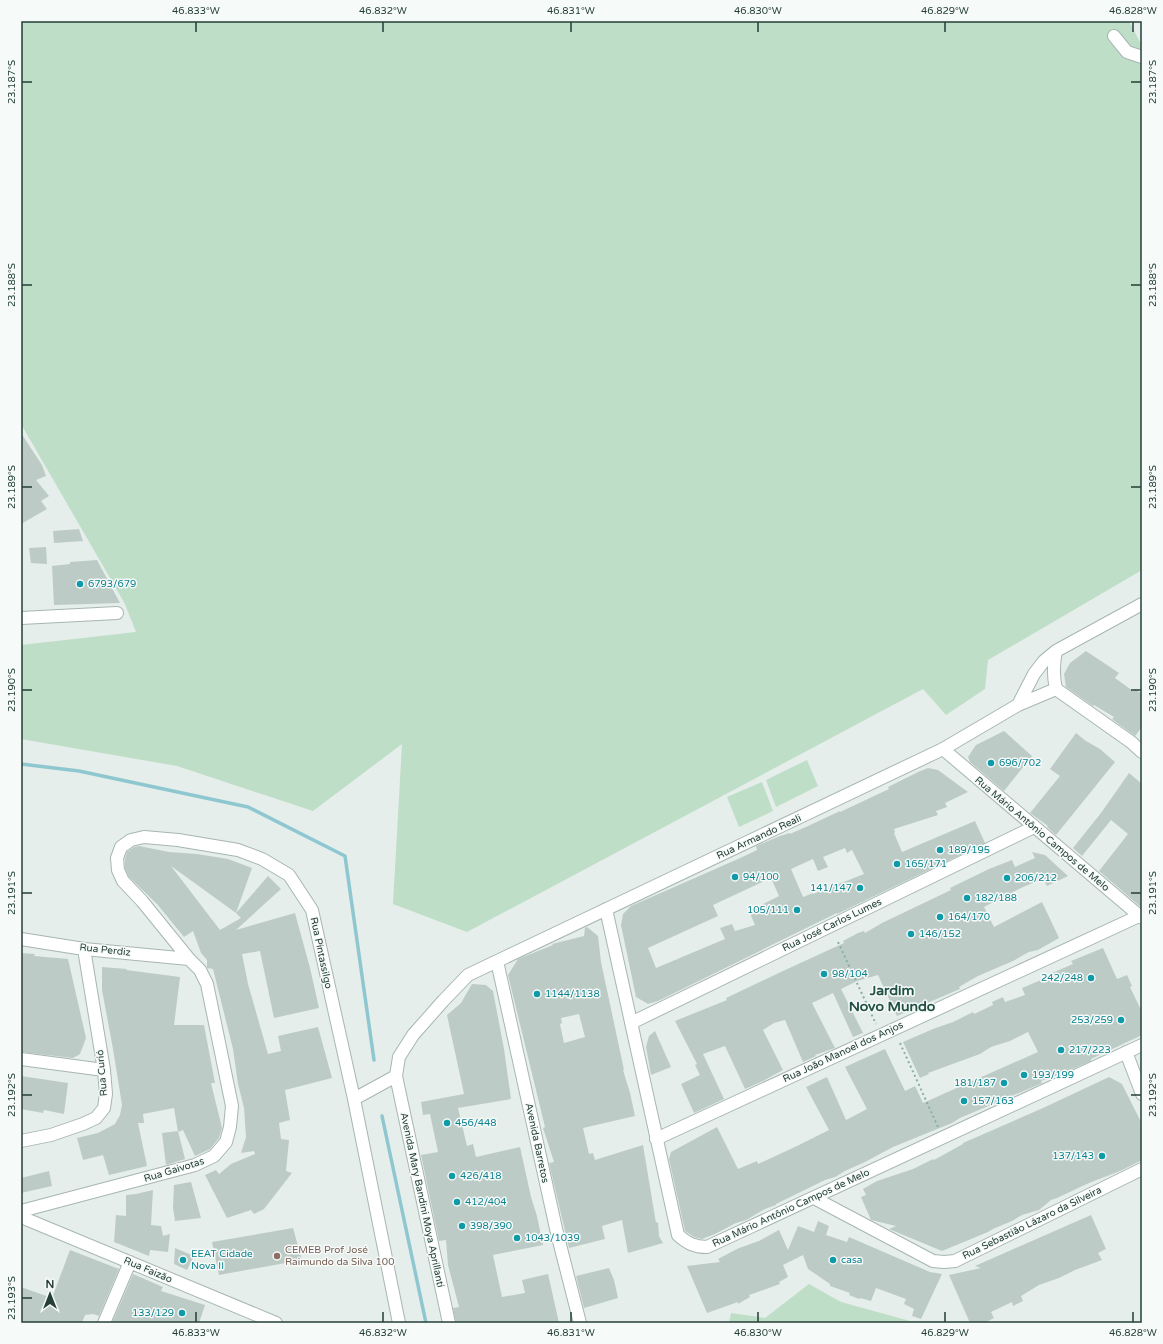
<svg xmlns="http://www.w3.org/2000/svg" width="1163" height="1344" font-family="'Varela Round',sans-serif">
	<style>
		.green { fill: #bfdec7 }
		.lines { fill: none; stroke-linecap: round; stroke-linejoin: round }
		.stream { stroke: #8fc7d0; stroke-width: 3.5 }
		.building { fill: #bdcbc6; fill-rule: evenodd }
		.minor-casing { stroke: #a7b6b1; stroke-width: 14 }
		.path { stroke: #86b0a2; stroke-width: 2; stroke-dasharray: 2 3; stroke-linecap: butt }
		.minor { stroke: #fff; stroke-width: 12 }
		.ticks { fill: none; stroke: #243f38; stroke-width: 1.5 }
		.culture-dot { fill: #0f9aa8; stroke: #f6faf8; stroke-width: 1.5 }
		.education-dot { fill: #8d6e63; stroke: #f6faf8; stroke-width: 1.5 }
		.labels { text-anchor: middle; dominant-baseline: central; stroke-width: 3; stroke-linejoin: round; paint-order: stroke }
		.culture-label { font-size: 10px; fill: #0d838f; stroke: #f6faf8; text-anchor: start }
		.street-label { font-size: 10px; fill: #243f38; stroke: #f6faf8 }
		.education-label { font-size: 10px; fill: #785e54; stroke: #f6faf8; text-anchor: start }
		.district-label { font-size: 14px; font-weight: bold; fill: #215145; stroke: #f6faf8 }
		.neatline { fill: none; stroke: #243f38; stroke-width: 1.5 }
		.ticks-label { font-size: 10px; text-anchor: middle; fill: #243f38 }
	</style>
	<rect width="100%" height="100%" fill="#e5eeea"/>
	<!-- green -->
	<path class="green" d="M21,21H1129L1142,46V570L988,660L985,689L946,715L923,689L467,932L393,904L402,744L313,811L177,766L21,739V645L136,632L125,604L21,424Z
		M807,760L818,786L776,807L766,780Z
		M762,782L773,811L739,827L727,797Z
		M809,1284L841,1302L910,1321H944L945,1323H729L731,1313L765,1318Z"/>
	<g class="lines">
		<!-- stream -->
		<path class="stream" d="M21,764L79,771L248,807L345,856L374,1060
			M382,1116L426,1323"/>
	</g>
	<!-- building -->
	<path class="building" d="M21,433L42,465L46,476L36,480L49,496L41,501L47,509L21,524Z
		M79,529L83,541L54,543L53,531Z
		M46,547L47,564L31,563L29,548Z
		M97,560L120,603L54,605L52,566L70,564V562Z
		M1086,651L1119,673L1115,678L1133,691L1135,689L1142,694V727L1135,736L1112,719L1114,717L1094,705L1093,706L1066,687L1064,674L1070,663Z
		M1004,731L1032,756L1004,791L970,762L968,757L976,745Z
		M1076,733L1086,741L1100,749L1115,762L1056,835L1047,827L1048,826L1030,813L1060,776L1050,769Z
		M928,768L938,770L968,792L945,803L947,807L936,811L938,815L894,829L895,832L894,833L902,852L975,821L985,843L837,914V913L658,1001L648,1004L636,997L621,925L623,914L631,906L738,859L757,850L756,846L780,836L790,833V834L808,826L840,811V812L889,789L888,787L918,772ZM845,848L847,853L852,850L864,874L813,894V893L803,897L791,869L813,859L818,871L828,867L823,857ZM771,878L779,896L749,911L755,925L735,931L732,924L720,928L725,939L656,968L648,948L718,916L713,905Z
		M1129,773L1142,784V908L1099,871L1128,834L1111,820L1082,856L1073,848L1101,813Z
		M139,846L169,852L197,854L228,859L252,868L236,913L268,876L281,889L236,930L295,913L310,968L319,1008L274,1018L260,951L242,954L248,984L268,1054L281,1051L278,1036L318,1027L332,1078L285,1090L290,1120L279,1123L281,1139L289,1140L286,1171L292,1173L264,1209L254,1214L251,1210L227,1218L205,1175L216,1170L219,1174L231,1164L255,1154L254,1151L241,1153L246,1137L244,1108L238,1084L233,1049L213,969L207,968V960L201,953L193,931L184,937L157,904L129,877L125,868V859L127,852L134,847ZM171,866L236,913L241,918L220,930Z
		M1032,852L1045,855L1068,876L1047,886L1043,879L1023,887L984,907L994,927L1042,902L1059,938L1038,950L1029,952L1013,961L978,976L959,987L960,989L897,1016L878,975L857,981L841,989L863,1033L853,1037L833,993L812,1003L835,1048L815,1055L816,1056L803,1062L785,1020L774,1023L763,1030L783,1070L763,1081L745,1089L725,1046L703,1054L724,1099L694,1113L681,1084L700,1075L695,1065L697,1064L675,1021L727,1000L726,998L783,971L844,943L843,941L858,933L864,931L865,933L882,923L951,890L950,888L989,869L1012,860L1015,867L1035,858Z
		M587,927L598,936L601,962L624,1070H623L630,1093L635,1116L583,1128L589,1154L593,1153L595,1160L643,1145L656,1223L658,1222L659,1236L663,1243L628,1253L622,1220L602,1226L605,1239L569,1248L549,1163L554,1162L543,1128L545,1127L508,975L518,959L553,945L552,944L584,936L585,928ZM579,1014L585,1037L564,1043L560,1024L562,1023L561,1018Z
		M1103,948L1117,979L1127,975L1132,986L1130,987L1142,1012V1035L1091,1059V1061L1061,1074L1041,1081L1042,1083L1040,1084L960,1118L952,1123L893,1147L865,1162L845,1171L835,1177L825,1180L776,1204V1205L765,1209L746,1220L736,1223L715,1234L702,1239L694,1237L685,1231L669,1159L671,1152L717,1127L738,1169L757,1161L758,1164L797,1146L829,1130L806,1087L827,1077L846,1120L867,1109L845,1067L885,1049L905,1091L915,1086L923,1103L1038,1052L1028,1032L1010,1041L991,1047L980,1054L928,1073L929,1074L920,1078L903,1042L933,1029L953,1022L973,1012L974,1014L993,1005L992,1002L1003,997L1005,1002L1025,995L1022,988L1053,975L1052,973L1073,964L1071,961Z
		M21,953L35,954L34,956L68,959L86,1038L80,1054L73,1058L21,1052Z
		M102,967L127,969L126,970L180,977L174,1025H204L215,1083H211L222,1128L219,1138L210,1149L195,1156L183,1130L178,1132L174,1108L143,1114L144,1123H138L147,1166L109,1175L103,1155L83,1160L77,1138L98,1133L115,1124L120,1115L122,1105L113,1049L102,990Z
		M472,984L486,985L493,991L504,1049L511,1099L458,1108L467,1146L473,1144L476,1157L520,1147L531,1197L537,1216L543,1245L493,1255L502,1297L525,1293L522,1280L548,1274L559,1323H456L453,1308L459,1307L448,1265L446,1240L439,1241L421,1155L438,1152L430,1114L423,1115L421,1102L464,1094L447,1015L461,1003Z
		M655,1031L671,1067L651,1075L646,1047L649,1036Z
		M21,1076L68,1083L64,1114L44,1110L43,1113L21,1109Z
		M1109,1077L1122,1084L1142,1124V1160L1120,1171L1089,1183L1057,1198L1051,1200L1039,1210L1022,1215L1012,1221L993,1229L988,1232L942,1251L889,1229L896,1226L871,1220L861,1197L866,1195L863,1189L877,1181L913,1169L933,1159L934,1160L963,1144V1143L1043,1108Z
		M178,1131L185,1159L166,1165L162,1133Z
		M49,1171L52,1186L21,1193V1178Z
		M191,1182L201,1218L175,1221L173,1208L174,1185Z
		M153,1190L151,1225L161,1226L163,1236L170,1234L168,1252L150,1250L149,1256L114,1242L116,1215L126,1216V1195L136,1194Z
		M1091,1215L1106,1249L1098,1253L1102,1260L1075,1270L1059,1278L1039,1285L1021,1296L1023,1301L1013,1306L1012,1302L991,1312L994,1318L984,1323H970L949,1275L981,1268L975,1266Z
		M818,1221L829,1226L826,1235L847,1242L849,1237L930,1272L942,1274L921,1319L912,1316L914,1309L904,1304L906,1299L876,1288L871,1301L860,1298L859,1299L849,1295L850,1293L830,1286V1284L808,1269L803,1255L783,1265L788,1277L779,1282L780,1284L749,1295L750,1297L738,1304V1302L707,1313L687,1266L720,1262L718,1259L739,1248L759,1241L779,1230L788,1250L798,1226L814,1232Z
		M293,1228L302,1260L219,1275L212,1242Z
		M175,1248L194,1256L187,1270L174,1264Z
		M70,1250L119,1269L99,1316L93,1314L85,1315L82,1323H21V1287L52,1298Z
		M609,1268L614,1280L618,1298L584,1308L576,1276Z
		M133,1274L163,1287L161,1291L205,1305L199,1323H112Z"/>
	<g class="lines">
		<defs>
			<path id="minor" d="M1114,36L1127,52L1142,57
				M21,618L117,613
				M1056,689L1131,742L1142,752
				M1056,689C1053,676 1053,665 1056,651
				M1018,705L1034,674L1044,661L1056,651L1142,604
				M943,749L1142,918
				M606,909L678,1235C687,1243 694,1247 707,1247L1142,1045
				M21,939L84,949L189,959
				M497,961L557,1233L580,1323
				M631,1023L1034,827
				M1126,1052L1142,1094
				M21,1059L104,1070
				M354,1099L396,1076
				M656,1139L1139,916
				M21,1141L51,1135L83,1124L96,1118L104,1108L106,1094L104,1070L84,949
				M814,1198L933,1261L944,1262L955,1261L1142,1169
				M21,1211L195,1165L214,1156L226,1142L230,1127L232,1106L207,984L200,970L189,959L142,901L123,881L118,870L117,858L121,847L131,840L144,837L178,840L238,850L262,859L289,875L312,910L354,1099L399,1323
				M21,1217L276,1323
				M104,1323L130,1262
				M449,1323L396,1076L399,1057L413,1035L443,1001L468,975L943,749L1018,705L1056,689"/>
		</defs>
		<!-- minor casing -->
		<use href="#minor" class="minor-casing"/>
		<!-- path -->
		<path class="path" d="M838,942L876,1024
			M900,1043L938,1127"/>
		<!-- minor -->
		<use href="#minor" class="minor"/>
	</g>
	<!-- ticks -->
	<path class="ticks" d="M196,22V32M383,22V32M571,22V32M758,22V32M945,22V32M1133,22V32M22,82H32M1131,82H1141M22,285H32M1131,285H1141M22,487H32M1131,487H1141M22,690H32M1131,690H1141M22,893H32M1131,893H1141M22,1095H32M1131,1095H1141M22,1298H32M196,1312V1322M383,1312V1322M571,1312V1322M758,1312V1322M945,1312V1322M1133,1312V1322"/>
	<!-- markers -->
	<g class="culture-dot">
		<circle cx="80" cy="584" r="4"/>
		<circle cx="991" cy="763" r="4"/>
		<circle cx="940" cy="850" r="4"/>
		<circle cx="897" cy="864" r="4"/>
		<circle cx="735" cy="877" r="4"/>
		<circle cx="1007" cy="878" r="4"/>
		<circle cx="860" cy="888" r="4"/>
		<circle cx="967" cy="898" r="4"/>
		<circle cx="797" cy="910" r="4"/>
		<circle cx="940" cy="917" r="4"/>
		<circle cx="911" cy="934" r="4"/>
		<circle cx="824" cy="974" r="4"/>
		<circle cx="1091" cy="978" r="4"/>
		<circle cx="537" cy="994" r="4"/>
		<circle cx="1121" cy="1020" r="4"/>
		<circle cx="1061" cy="1050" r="4"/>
		<circle cx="1024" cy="1075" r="4"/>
		<circle cx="1004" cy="1083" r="4"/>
		<circle cx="964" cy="1101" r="4"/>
		<circle cx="447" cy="1123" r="4"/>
		<circle cx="1102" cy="1156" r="4"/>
		<circle cx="452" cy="1176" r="4"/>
		<circle cx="457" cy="1202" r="4"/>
		<circle cx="462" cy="1226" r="4"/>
		<circle cx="517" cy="1238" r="4"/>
		<circle cx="183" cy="1260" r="4"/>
		<circle cx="833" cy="1260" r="4"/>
		<circle cx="182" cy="1313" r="4"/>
	</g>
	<circle class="education-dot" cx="277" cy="1256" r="4"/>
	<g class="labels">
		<!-- culture labels -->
		<g class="culture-label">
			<text x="88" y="584">6793/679</text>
			<text x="999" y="763">696/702</text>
			<text x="948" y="850">189/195</text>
			<text x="905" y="864">165/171</text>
			<text x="743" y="877">94/100</text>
			<text x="1015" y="878">206/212</text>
			<text x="852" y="888" text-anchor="end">141/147</text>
			<text x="975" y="898">182/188</text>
			<text x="789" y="910" text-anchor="end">105/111</text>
			<text x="948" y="917">164/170</text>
			<text x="919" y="934">146/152</text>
			<text x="832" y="974">98/104</text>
			<text x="1083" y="978" text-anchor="end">242/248</text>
			<text x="545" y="994">1144/1138</text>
			<text x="1113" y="1020" text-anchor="end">253/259</text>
			<text x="1069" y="1050">217/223</text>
			<text x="1032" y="1075">193/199</text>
			<text x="996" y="1083" text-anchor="end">181/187</text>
			<text x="972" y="1101">157/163</text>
			<text x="455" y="1123">456/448</text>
			<text x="1094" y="1156" text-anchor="end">137/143</text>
			<text x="460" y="1176">426/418</text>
			<text x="465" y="1202">412/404</text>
			<text x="470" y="1226">398/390</text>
			<text x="525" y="1238">1043/1039</text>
			<text x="191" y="1254">EEAT Cidade<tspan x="191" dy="12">Nova II</tspan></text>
			<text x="841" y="1260">casa</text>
			<text x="174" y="1313" text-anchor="end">133/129</text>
		</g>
		<!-- street labels -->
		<g class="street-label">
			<text transform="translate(1042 834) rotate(40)">Rua Mário Antônio Campos de Melo</text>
			<text transform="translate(759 837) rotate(-25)">Rua Armando Reali</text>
			<text transform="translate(832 925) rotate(-26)">Rua José Carlos Lumes</text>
			<text transform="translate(105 950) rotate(6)">Rua Perdiz</text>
			<text transform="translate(321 953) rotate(78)">Rua Pintassilgo</text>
			<text transform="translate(843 1052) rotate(-25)">Rua João Manoel dos Anjos</text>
			<text transform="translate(102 1073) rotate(-95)">Rua Curió</text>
			<text transform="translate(537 1143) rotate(78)">Avenida Barretos</text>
			<text transform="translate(174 1170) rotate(-17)">Rua Gaivotas</text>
			<text transform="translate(422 1200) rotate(78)">Avenida Mary Bandini Moya Aprillanti</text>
			<text transform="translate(791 1208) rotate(-25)">Rua Mário Antônio Campos de Melo</text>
			<text transform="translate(1032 1223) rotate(-26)">Rua Sebastião Lázaro da Silveira</text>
			<text transform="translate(148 1270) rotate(23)">Rua Faizão</text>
		</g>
		<!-- education labels -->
		<g class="education-label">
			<text x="285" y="1250">CEMEB Prof José<tspan x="285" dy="12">Raimundo da Silva 100</tspan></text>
		</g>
		<!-- district labels -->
		<g class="district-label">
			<text x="892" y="990">Jardim<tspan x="892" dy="16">Novo Mundo</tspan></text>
		</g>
	</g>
	<!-- border -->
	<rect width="1163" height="1344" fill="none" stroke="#f6faf8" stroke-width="44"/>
	<!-- north arrow -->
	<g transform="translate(50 1294)" stroke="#f6faf8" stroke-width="3" paint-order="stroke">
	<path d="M0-3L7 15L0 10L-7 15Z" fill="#243f38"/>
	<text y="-6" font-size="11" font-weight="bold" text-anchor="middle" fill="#243f38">N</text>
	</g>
	<rect x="22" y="22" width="1119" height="1300" class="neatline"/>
	<g class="ticks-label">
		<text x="196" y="14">46.833°W</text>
		<text x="383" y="14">46.832°W</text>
		<text x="571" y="14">46.831°W</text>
		<text x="758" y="14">46.830°W</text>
		<text x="945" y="14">46.829°W</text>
		<text x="1133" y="14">46.828°W</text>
		<text transform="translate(11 82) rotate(-90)" y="4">23.187°S</text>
		<text transform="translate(1152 82) rotate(-90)" y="4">23.187°S</text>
		<text transform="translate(11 285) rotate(-90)" y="4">23.188°S</text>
		<text transform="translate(1152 285) rotate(-90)" y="4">23.188°S</text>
		<text transform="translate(11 487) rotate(-90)" y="4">23.189°S</text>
		<text transform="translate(1152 487) rotate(-90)" y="4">23.189°S</text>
		<text transform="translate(11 690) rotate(-90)" y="4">23.190°S</text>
		<text transform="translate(1152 690) rotate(-90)" y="4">23.190°S</text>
		<text transform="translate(11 893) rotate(-90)" y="4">23.191°S</text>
		<text transform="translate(1152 893) rotate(-90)" y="4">23.191°S</text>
		<text transform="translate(11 1095) rotate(-90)" y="4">23.192°S</text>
		<text transform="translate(1152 1095) rotate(-90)" y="4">23.192°S</text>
		<text transform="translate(11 1298) rotate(-90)" y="4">23.193°S</text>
		<text x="196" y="1336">46.833°W</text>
		<text x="383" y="1336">46.832°W</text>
		<text x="571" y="1336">46.831°W</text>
		<text x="758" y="1336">46.830°W</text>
		<text x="945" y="1336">46.829°W</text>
		<text x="1133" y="1336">46.828°W</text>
	</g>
</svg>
